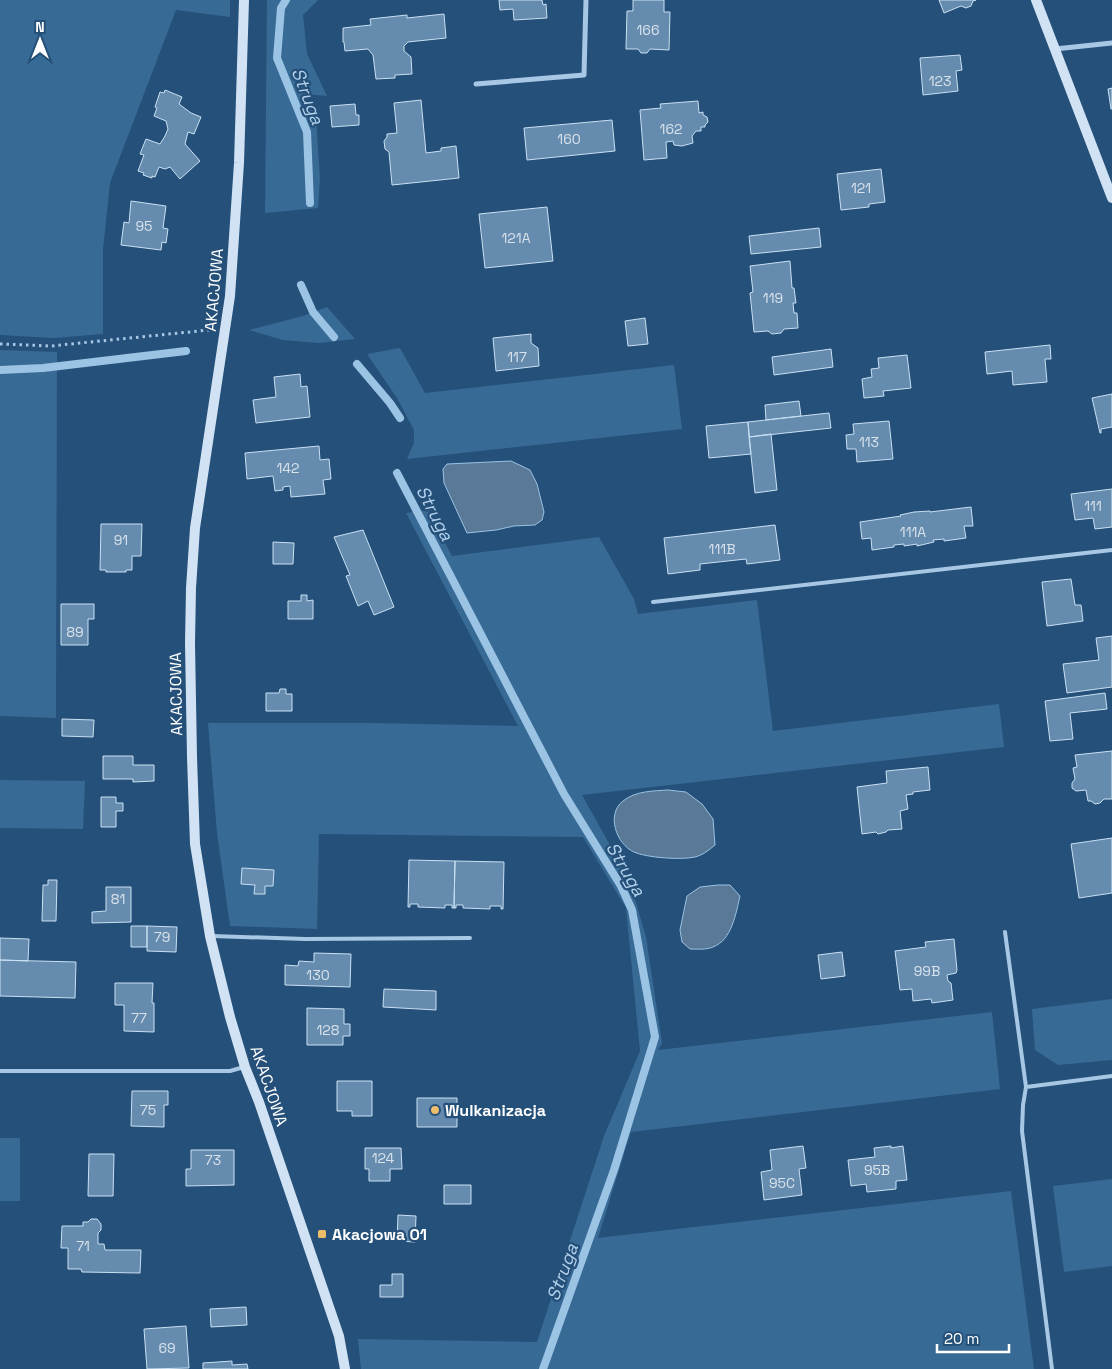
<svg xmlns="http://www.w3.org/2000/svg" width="1112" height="1369" font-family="'Space Grotesk',sans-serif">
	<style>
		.green { fill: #386a96 }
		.water { fill: #597997; stroke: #9bc3e4 }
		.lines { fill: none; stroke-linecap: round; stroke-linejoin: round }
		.stream { stroke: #9bc3e4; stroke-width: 8 }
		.building { fill: #658caf; stroke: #c9e0f3 }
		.path { stroke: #a7c7e4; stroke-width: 3; stroke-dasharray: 2.5 4; stroke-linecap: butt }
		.lane { stroke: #a7c7e4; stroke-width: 4 }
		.street { stroke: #a7c7e4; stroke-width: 5 }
		.secondary { stroke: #d0e2f4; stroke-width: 10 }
		.poi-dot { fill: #edbd6b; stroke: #255079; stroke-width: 2 }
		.labels { text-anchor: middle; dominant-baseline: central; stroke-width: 4.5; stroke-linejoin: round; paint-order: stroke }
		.number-label { font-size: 14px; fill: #d8e2eb }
		.street-label { font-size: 16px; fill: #fff; stroke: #255079 }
		.poi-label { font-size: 16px; font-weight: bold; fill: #fff; stroke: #255079; text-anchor: start }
		.water-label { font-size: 18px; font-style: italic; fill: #b2d1ec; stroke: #255079 }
	</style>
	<rect width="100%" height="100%" fill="#255079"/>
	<!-- green -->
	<path class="green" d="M0,0H230V17L176,10L110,183L103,249V334L54,338L0,335Z
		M267,0H318L303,15L307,54L327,96L305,94L316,118L320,179L318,208L265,213Z
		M327,307L355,339L319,343L283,340L249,330L303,316Z
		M400,348L425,393L674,365L682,429L407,459L414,443V430L397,398L367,354Z
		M0,350L57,352L56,718L0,716Z
		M428,510L452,556L599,537L634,599L638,614L757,600L773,731L999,704L1004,747L582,795L629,879L646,937L662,1043L658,1050L992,1012L1000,1089L631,1132L627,1144L598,1238L1011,1191L1034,1369H361L358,1339L537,1342L604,1136L640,1051L626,908L583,837L319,834L317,929L230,926L217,833L208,723H371L518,726L406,513Z
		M0,780L85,781L83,829L0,828Z
		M1112,999V1060L1058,1065L1035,1050L1032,1009Z
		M0,1138H20V1201H0Z
		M1112,1179V1266L1064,1272L1053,1186Z"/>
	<!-- water -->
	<path class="water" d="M511,461L530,470L537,484L544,512L542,520L535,525L514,526L496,530L467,533L444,483L443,469L447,464Z
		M668,790L686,792L702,804L713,819L715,845C709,850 703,855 695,857C682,860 647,858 634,852C616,844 606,814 623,801C635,791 653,791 668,790Z
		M718,885H730L740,896C736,913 732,940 713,947C706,950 698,949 690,949L682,942L680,930L687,896L700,887Z"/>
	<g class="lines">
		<!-- stream -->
		<path class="stream" d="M286,0L281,8L277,58L307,132L310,203
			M301,285L313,312L334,337
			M357,364L390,403L400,418
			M0,370L43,368L186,351
			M397,473L564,794L621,886L632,910L655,1037L614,1170L543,1369"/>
	</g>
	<!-- building -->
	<path class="building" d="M499,0H542L543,5L546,4L547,18L514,20L513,9L500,10Z
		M633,0H664V12H670L669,50L650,49L647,53H641L638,49H626L627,11H633Z
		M939,0H976L973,1L971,6L966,8L961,6L944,13Z
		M444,14L446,38L408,42L404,46V51L411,57L412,74L395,75V78L376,79L373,55L368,49L345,51L344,42H343V28L371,25L370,19L407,15V18Z
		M960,55L962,70L956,71L958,91L923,95L920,58Z
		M1112,88V109H1111L1108,89Z
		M165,90L182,97L179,104L191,113L201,117L194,134L188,132L185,144L200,161L180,179L170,167L165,169L159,167L155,177L152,176V178L143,175L144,173L138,171L144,155L140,154L146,139L160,144L165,136L168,129L166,121L154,116L157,108L155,107L160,92L164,93Z
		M421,100L426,153L441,151V148L456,146L459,178L392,185L389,152L385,149L384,141L387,137V134L397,133L394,103Z
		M698,101L699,113L703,112V115L707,117L708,122L705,125V127H701V131H696L692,136L693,143L682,146L674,145L673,141L666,142L667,158L644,160L640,110L661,108L660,104Z
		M355,104L356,115H359V125L332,127L330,106Z
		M612,120L615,151L527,160L524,128Z
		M881,169L885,202L869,204V207L841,210L837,174Z
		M131,201L166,206L163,228L168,229L166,243L162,242L161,250L121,245L124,222L129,223Z
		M547,207L553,261L485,268L479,214Z
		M819,228L821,247L751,254L749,236Z
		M790,261L792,288H794L796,303H793L794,313H797L798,328L784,329L781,333L772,334L768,331L754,332L750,293L753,292L750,266Z
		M645,318L648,344L628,346L625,321Z
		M531,334V343L538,348L539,366L496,371L493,338Z
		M1050,345L1051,359H1045L1047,382L1013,385L1012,371L987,374L985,352Z
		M831,349L833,367L774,375L772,357Z
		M907,355L911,388L883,391L884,396L864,398L862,379L872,377L871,369L879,368L878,358Z
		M300,374L301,387L307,386L310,417L256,423L253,400L276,397L274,377Z
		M1112,394V427L1101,429V433H1100L1092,398Z
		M799,401L801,416L766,420L765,405Z
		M829,413L831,428L749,437L748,422Z
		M889,421L893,459L857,462L856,449H847L846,435L854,434L853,424Z
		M748,422L751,454L709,458L706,426Z
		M771,434L777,490L755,493L749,437Z
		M319,446L320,460L329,459L331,479L323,480L325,494L291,497L290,486L283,487V490L275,491L273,476L247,479L245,453Z
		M1112,489V527L1095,529L1093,518L1075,520L1071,494Z
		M971,507L973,526H964L966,538L944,541V539L933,540L934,542L917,546V544L904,546V544L894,545V547L872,550L871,538L862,539L860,522L901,516L900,515L914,512L930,511V512Z
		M101,524H142L141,556H132V570H126V572H106V570H100Z
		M775,525L780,560L747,564L746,559L700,564V570L668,574L664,538Z
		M363,530L394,607L374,615L368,601L358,606L346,576L350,575L334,537Z
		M273,542L294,543L293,564H273Z
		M1071,579L1075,605H1081L1083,621L1047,626L1042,582Z
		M301,595H307V601L313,600V619H288V601H301Z
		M61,604H94V619H88V645H61Z
		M1112,636V687L1067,693L1063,664L1099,660L1096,638Z
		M280,689H286V694H292V711H266V693H279Z
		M1105,693L1107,709L1070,713L1073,739L1050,741L1045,701Z
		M62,719L94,720L93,737L62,736Z
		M1112,751V799H1104L1100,803L1095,804L1091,801H1088L1086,790L1076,791L1072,788V783L1075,779L1073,768L1077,767L1075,755Z
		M103,756H133V765H154V781L133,782V779H103Z
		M928,767L930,790L913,792V794L906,795L908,809L900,811L902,829L888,830L886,832L878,834L876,832L862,834L857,787L887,783L886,771Z
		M101,797H116V803H123V811H116V827H101Z
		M1112,838V893L1079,898L1071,844Z
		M409,860L455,861L454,908H452V905H445V908L418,907V904H410V907H408Z
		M455,861L504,862L503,909H501V906H490V909L463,908V905H456V908H454Z
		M242,868L274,870L273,886H265V894H254L255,885L241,884Z
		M48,880H57L56,921H42L43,885H48Z
		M106,887H131V922L92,923V912L106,911Z
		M131,926H147V947H131Z
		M147,926L177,927L176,952L147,951Z
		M0,938L29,939L28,961L0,960Z
		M954,939L957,970L956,973L947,975L948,981L951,983L953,1000L932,1003L931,999L913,1001L912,989L900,990L895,951L926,947L925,942Z
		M842,952L845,976L821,979L818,955Z
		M314,953L351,954L350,987L285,985V965L298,966L299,961L314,962Z
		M0,960L76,962L75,998L0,996Z
		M115,983H153L152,1003H154V1032L124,1031V1005H115Z
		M384,989L436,991V1010L383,1007Z
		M307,1008L344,1009V1024H350V1036H343V1045H307Z
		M337,1081H372V1116H352V1111H337Z
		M132,1091H168V1105H164V1127L131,1126Z
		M417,1098H457V1127H417Z
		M803,1146L806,1168L799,1169L802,1195L764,1200L761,1172L772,1170L770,1150Z
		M891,1146V1148L903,1146L907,1180L896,1181V1189L867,1192L866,1184L851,1186L848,1160L875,1157L874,1148Z
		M365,1148H401L402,1169H390V1181H369V1169H365Z
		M191,1150H234V1185L186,1186V1169H191Z
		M89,1154H114L113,1196H88Z
		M444,1185H471V1204H444Z
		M398,1215L416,1216L415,1242L397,1241Z
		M91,1219H97L101,1224V1230L98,1233V1244H104L105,1250H141L140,1273L82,1272L81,1269H68V1248H61L62,1226H83V1222H88Z
		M392,1274H403V1297H380V1285H392Z
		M246,1307L247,1325L211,1327L210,1309Z
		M186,1326L189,1368L147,1369L144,1329Z
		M232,1361V1365L247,1364L248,1369H203V1363Z"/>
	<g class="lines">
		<!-- path -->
		<path class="path" d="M0,344L51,346L209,330"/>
		<!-- lane -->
		<path class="lane" d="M653,602L1112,550
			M1005,932L1026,1087L1023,1105L1022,1131L1052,1369
			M212,936L305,939L470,938
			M0,1071H230L244,1067
			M1026,1087L1112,1076"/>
		<!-- street -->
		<path class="street" d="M1055,49L1112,43
			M476,84L584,75L586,0"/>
		<!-- secondary -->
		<path class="secondary" d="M244,0L239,163L230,296L195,528L191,588L190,643L192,757L195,844L210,936L230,1017L245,1067L259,1102L339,1336L345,1369
			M1036,0L1112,198"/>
	</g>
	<!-- markers -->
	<g class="poi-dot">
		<circle cx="435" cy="1110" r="5"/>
		<rect x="317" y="1229" width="10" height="10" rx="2.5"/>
	</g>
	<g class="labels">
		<!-- number labels -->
		<g class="number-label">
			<text x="648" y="30">166</text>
			<text x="940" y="81">123</text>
			<text x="671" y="129">162</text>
			<text x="569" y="139">160</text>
			<text x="861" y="188">121</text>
			<text x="144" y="226">95</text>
			<text x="516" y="238">121A</text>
			<text x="773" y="298">119</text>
			<text x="517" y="357">117</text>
			<text x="869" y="442">113</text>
			<text x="288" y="468">142</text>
			<text x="1093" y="506">111</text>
			<text x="913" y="532">111A</text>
			<text x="121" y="540">91</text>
			<text x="722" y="549">111B</text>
			<text x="75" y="632">89</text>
			<text x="118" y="899">81</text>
			<text x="162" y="937">79</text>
			<text x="927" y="971">99B</text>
			<text x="318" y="975">130</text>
			<text x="139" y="1018">77</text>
			<text x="328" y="1030">128</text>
			<text x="148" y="1110">75</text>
			<text x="383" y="1158">124</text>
			<text x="213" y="1160">73</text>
			<text x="877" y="1170">95B</text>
			<text x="782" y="1183">95C</text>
			<text x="83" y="1246">71</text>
			<text x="167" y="1348">69</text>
		</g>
		<!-- street labels -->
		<g class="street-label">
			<text transform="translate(214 290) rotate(-85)">AKACJOWA</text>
			<text transform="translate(176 694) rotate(-91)">AKACJOWA</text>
			<text transform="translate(269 1086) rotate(71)">AKACJOWA</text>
		</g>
		<!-- poi labels -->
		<g class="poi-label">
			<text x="445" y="1110">Wulkanizacja</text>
			<text x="332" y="1234">Akacjowa 01</text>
		</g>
		<!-- water labels -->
		<g class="water-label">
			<text transform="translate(308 96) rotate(69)">Struga</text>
			<text transform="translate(435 513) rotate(63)">Struga</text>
			<text transform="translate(626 869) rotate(60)">Struga</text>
			<text transform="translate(562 1272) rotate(-70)">Struga</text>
		</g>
	</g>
	<!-- north arrow -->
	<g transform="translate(40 40)" stroke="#255079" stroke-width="4" paint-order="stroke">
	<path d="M0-4L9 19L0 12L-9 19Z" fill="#ffffff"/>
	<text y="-8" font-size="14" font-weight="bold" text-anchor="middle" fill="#ffffff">N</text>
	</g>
	<!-- scale -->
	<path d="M937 1344v8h72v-8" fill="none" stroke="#ffffff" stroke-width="2.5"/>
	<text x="944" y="1344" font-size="15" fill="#ffffff" stroke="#255079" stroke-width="4" paint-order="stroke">20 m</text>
</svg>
